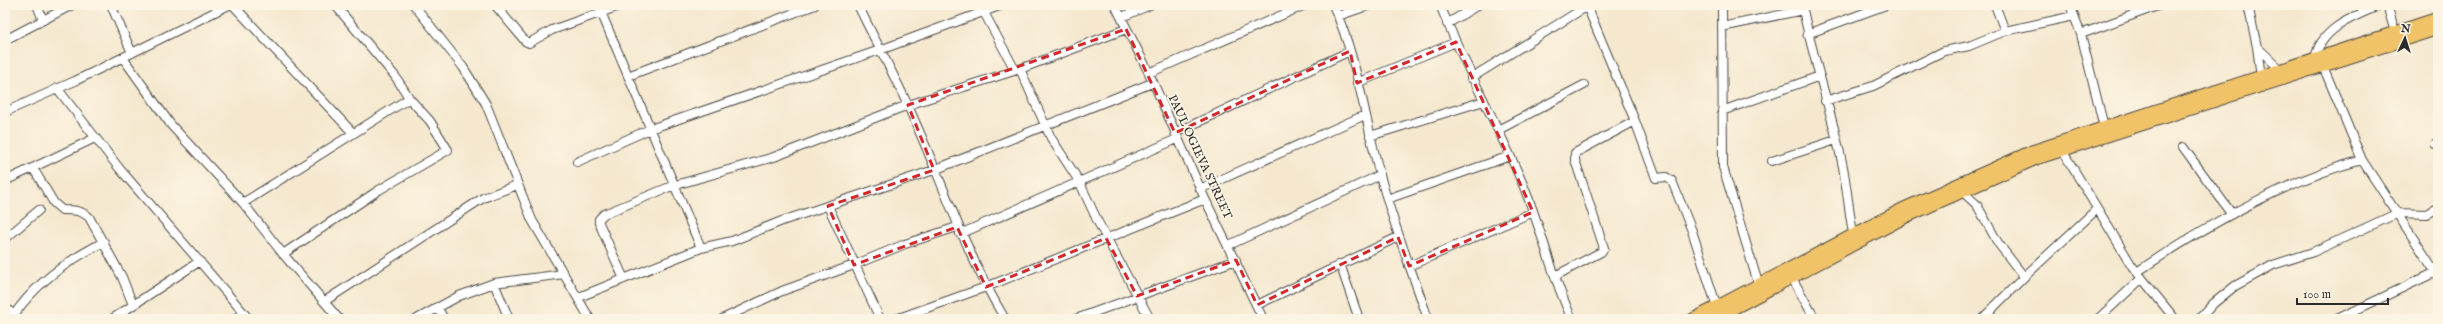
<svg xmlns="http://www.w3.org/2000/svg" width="2443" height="324" font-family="'IM FELL English',serif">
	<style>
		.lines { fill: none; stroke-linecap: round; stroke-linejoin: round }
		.minor-casing { stroke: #494744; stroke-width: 10 }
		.highway-casing { stroke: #494744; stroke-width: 13 }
		.minor { stroke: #fff; stroke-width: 8 }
		.highway { stroke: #f1c369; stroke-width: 11 }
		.marked { fill: none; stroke: #d62828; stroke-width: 3; stroke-dasharray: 8 5; stroke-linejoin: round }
		.labels { text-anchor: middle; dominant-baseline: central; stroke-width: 3.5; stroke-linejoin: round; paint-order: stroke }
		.street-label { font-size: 12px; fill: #2b2b2b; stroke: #fcf5e5 }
	</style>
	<rect width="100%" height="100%" fill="#fcf5e5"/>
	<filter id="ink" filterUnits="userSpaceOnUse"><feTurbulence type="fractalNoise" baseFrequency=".025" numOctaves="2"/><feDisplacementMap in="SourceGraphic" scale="8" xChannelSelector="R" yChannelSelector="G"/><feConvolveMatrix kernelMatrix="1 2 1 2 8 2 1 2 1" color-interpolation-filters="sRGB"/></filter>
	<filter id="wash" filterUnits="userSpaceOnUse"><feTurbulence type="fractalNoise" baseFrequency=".012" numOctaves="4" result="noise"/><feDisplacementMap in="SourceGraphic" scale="16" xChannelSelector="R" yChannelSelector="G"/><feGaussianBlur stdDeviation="0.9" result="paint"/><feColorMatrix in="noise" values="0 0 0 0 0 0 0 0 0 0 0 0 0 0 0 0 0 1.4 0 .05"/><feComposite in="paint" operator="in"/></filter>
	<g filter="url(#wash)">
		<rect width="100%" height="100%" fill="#f5e8cf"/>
	</g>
	<g filter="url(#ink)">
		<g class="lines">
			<defs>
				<path id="minor" d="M37,5L43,20
					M111,5L132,53
					M233,5L353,133
					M414,5L463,67L486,104L532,220L590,319
					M495,5L525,41L529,43L552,30L622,5
					M598,5L701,248
					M858,5C874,39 893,72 908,106C941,177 964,251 1005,319
					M980,5L1015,70
					M1115,5L1149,73L1205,199L1263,319
					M1333,5C1357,56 1365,120 1380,175C1393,224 1412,271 1428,319
					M1440,5C1465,67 1498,125 1524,187C1542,231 1552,277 1572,319
					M1722,5L1723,167L1758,283
					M1802,5C1813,60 1832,112 1843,167C1847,189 1849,211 1853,233
					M1995,5L2005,31
					M2070,5L2081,34L2104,127
					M2248,5L2257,47L2261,77
					M2387,5L2395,32
					M1587,6L1635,121L1656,178L1666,177L1672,181L1692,231L1717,307
					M1338,16L1370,5
					M1122,17L1150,5
					M1447,24L1478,5
					M1722,27L1803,10
					M1807,34L1886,5
					M2081,34L2160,5
					M5,40L72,5
					M2257,47L2281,70
					M123,58L171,125L243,203L283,254L339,319
					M2315,59C2320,28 2355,16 2381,5
					M2323,66L2362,160L2438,276
					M1020,69L1051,138L1079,181L1098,222L1150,319
					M1149,73L1305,5
					M628,76L815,5
					M1471,78L1589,5
					M1357,83L1456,42
					M57,88L119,168L249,319
					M1825,101L1873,86L1944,51L1969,46L2005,31L2074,16
					M1722,111L1820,76
					M5,112L75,81L229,5
					M1498,130L1584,85
					M1175,133L1350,51
					M1370,136L1484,101
					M2435,144L2438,143
					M2183,147L2232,214
					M2062,150L2132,266L2175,319
					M1772,161L1836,140
					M577,162L650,129L880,50L1002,5
					M33,168L54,203L62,210C72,210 81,210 89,217L122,277L133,305
					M5,181L95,138
					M1200,189L1365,115
					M1963,192L1977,205L1998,243L2024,277
					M1387,199L1510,156
					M243,203L408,99V96L395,76L335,5
					M828,206L880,319
					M960,234L1177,139
					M5,239L39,210
					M1229,245L1380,175
					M283,254L379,190L448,150L430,121L408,97
					M1340,264L1359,319
					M1409,266L1533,212
					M2137,272C2205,226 2283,181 2362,160
					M1555,276L1601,252L1604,248L1575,160V153L1635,121
					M1791,276L1815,319
					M624,279L599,223V219L604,214L672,186L774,157L908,105L1020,69L1126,29
					M494,283L509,319
					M579,297L701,248L732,241L782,221L934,170L1152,83
					M325,301L483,198L517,185
					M1257,305L1398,237
					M5,307L18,319
					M437,307L444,319
					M14,315C35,284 70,259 104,242
					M112,319L200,261
					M235,319L243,313
					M417,319L459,296L494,283L564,274
					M722,319L782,291L854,265L905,244L957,227
					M896,319L986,287L1205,199
					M1076,319L1236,260
					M1982,319L2024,277L2097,209
					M2098,319L2142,278
					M2199,319L2214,303L2235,286L2273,265L2313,252L2398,213L2427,214L2438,208
					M2337,319L2436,272"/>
				<path id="highway" d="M1693,319L1902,209L2032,151L2438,18
					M1714,319L1906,217L2036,159L2438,29"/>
			</defs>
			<!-- minor casing -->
			<use href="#minor" class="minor-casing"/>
			<!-- highway casing -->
			<use href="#highway" class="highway-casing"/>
			<!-- minor -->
			<use href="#minor" class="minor"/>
			<!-- highway -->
			<use href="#highway" class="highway"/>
		</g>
	</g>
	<!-- marked area -->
	<path class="marked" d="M1126,29L1175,133L1350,51L1357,83L1456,42L1533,212L1409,266L1398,237L1257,305L1236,260L1137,296L1106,238L986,287L957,227L854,265L828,206L934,170L908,105Z"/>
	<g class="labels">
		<!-- street labels -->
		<g class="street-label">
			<text transform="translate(1200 157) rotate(65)">PAUL OGIEVA STREET</text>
		</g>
	</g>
	<!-- margin -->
	<rect width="2443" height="324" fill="none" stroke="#fcf5e5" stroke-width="20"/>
	<!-- north arrow -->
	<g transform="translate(2405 38) rotate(4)" stroke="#fcf5e5" stroke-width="3" paint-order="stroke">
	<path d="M0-3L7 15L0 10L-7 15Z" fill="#2b2b2b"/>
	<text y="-6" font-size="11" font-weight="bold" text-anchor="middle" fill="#2b2b2b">N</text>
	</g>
	<!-- scale -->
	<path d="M2297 298v6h91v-6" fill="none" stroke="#2b2b2b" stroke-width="2"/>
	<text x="2303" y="298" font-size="12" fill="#2b2b2b" stroke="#fcf5e5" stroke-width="3" paint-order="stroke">100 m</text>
</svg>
